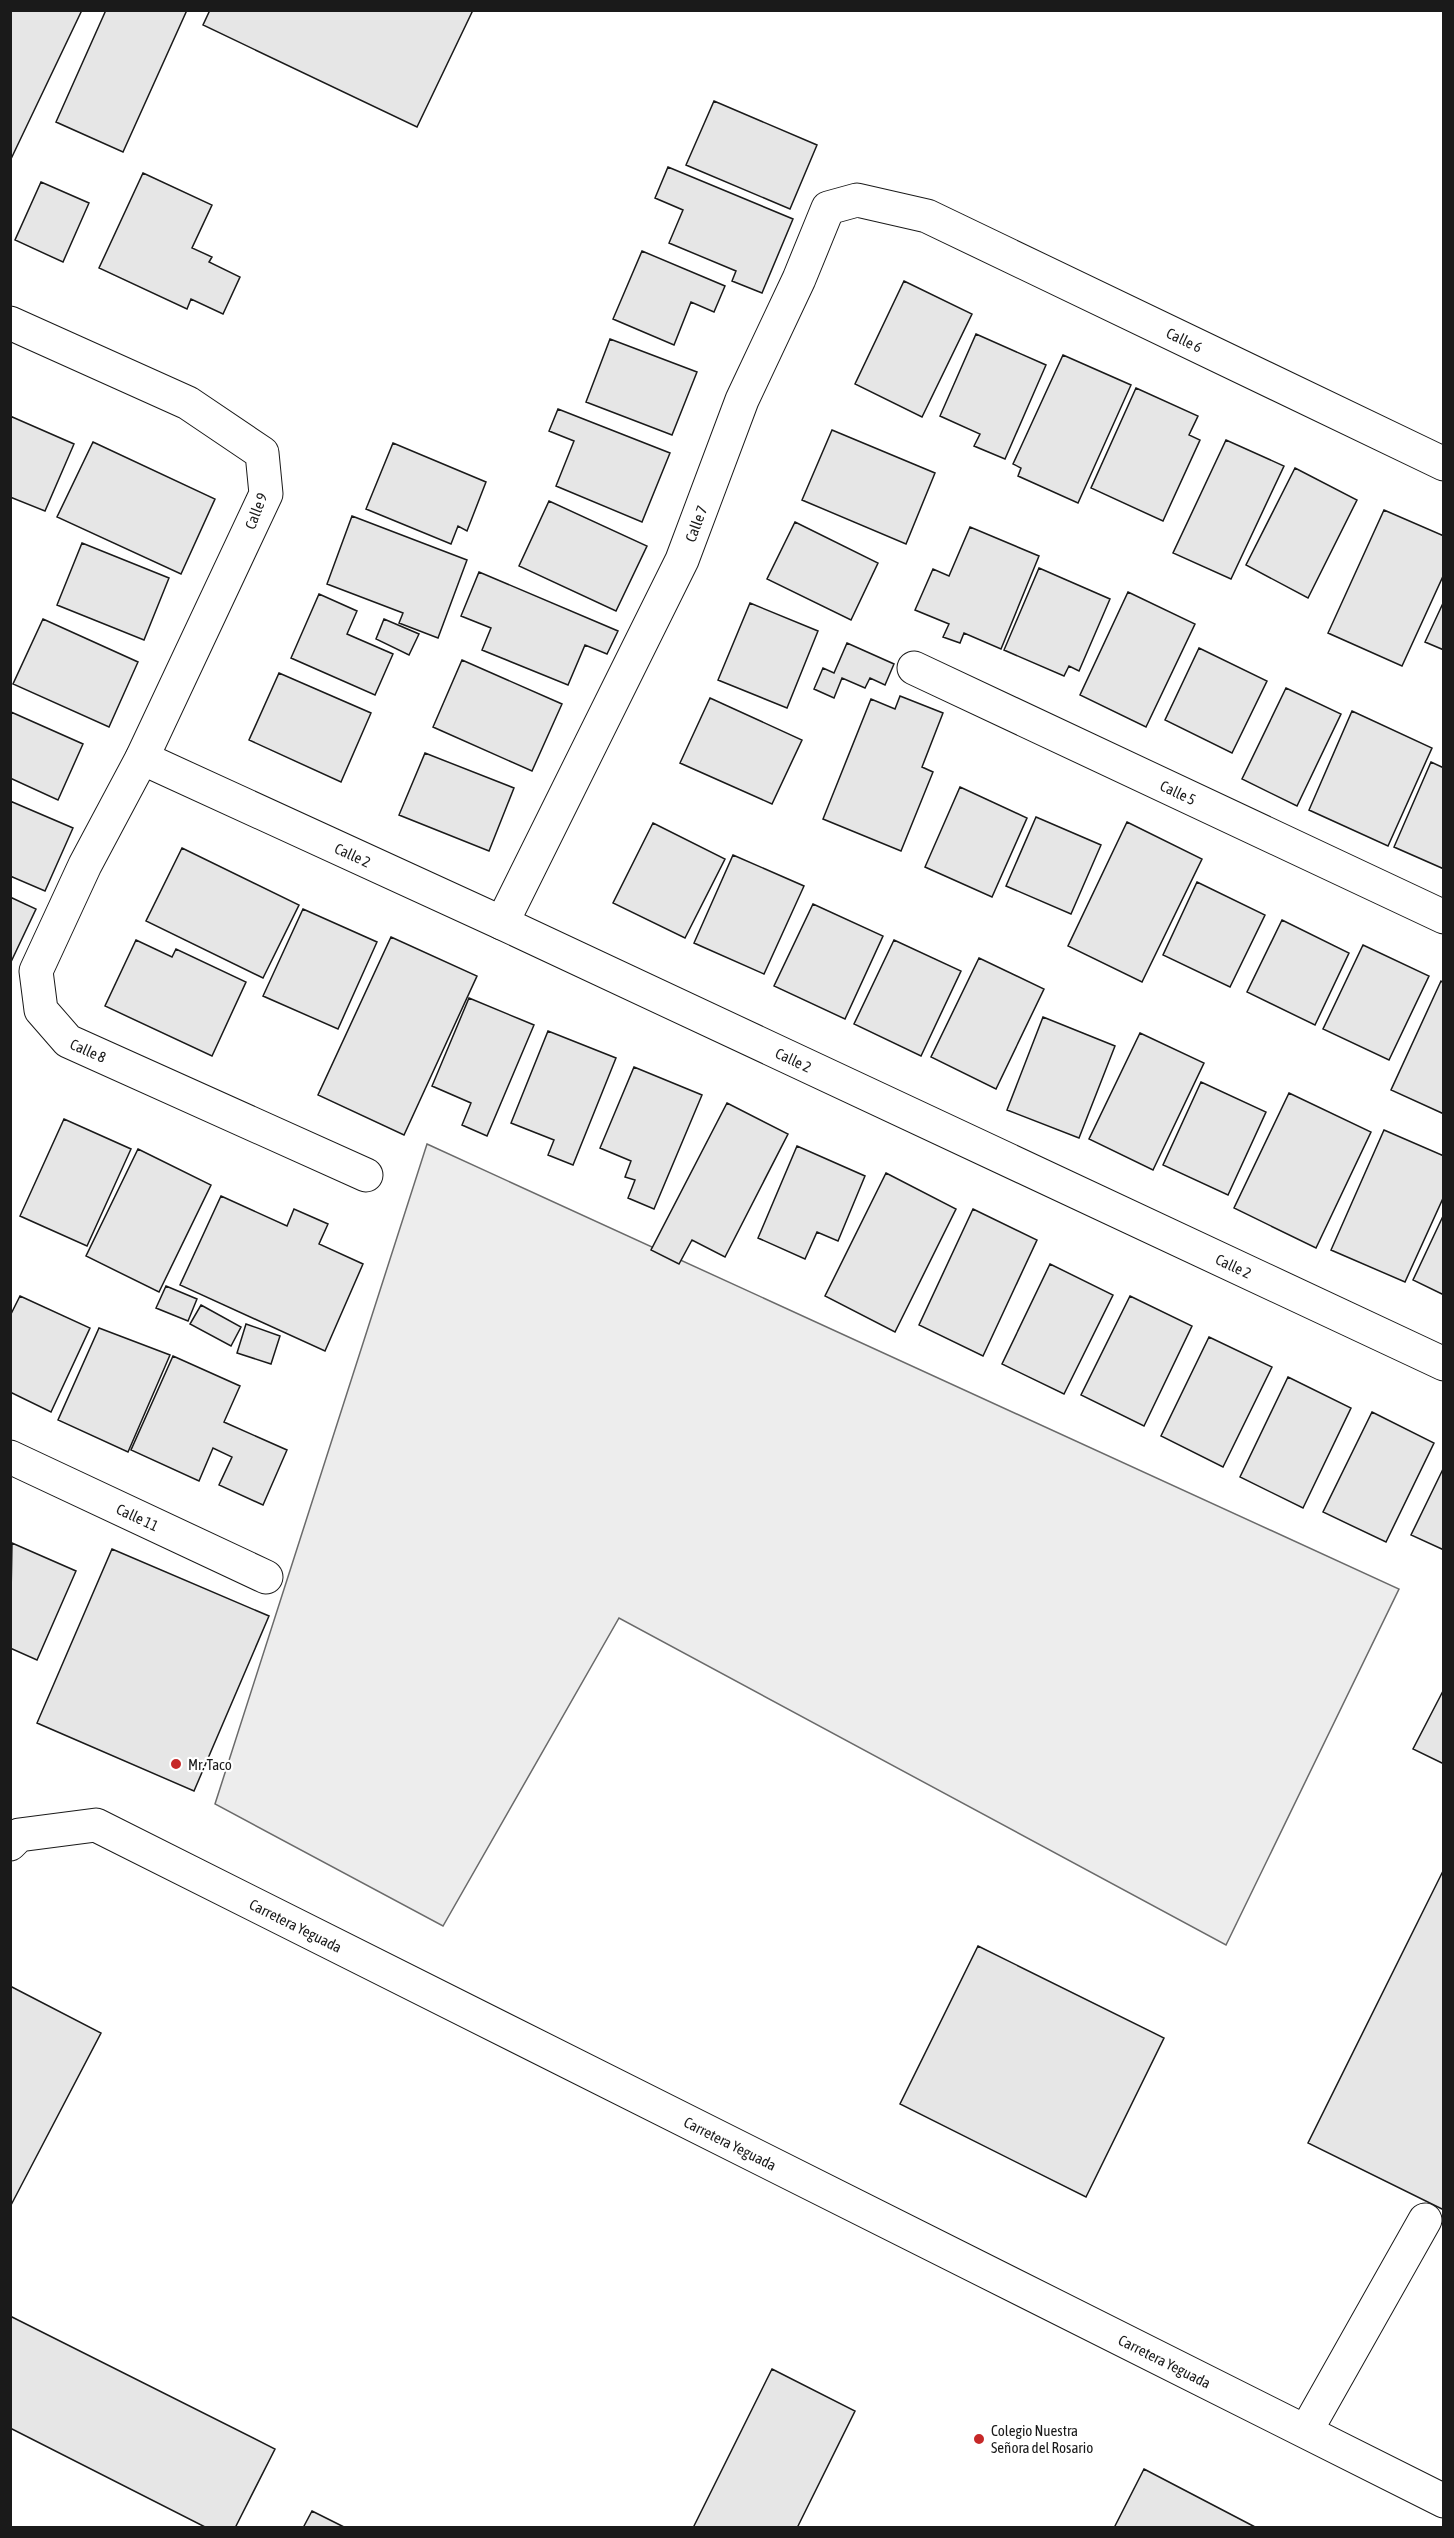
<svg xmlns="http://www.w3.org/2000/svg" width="1454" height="2538" font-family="'Asap Condensed',sans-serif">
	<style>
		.built { fill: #ededed; stroke: #6a6a6a; stroke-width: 1.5 }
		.building { fill: #e6e6e6; stroke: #1a1a1a; stroke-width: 1.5 }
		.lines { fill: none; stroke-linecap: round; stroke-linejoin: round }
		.street-casing { stroke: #1a1a1a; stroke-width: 35 }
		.secondary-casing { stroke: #1a1a1a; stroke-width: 35 }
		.street { stroke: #fff; stroke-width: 33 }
		.secondary { stroke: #fff; stroke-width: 33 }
		.poi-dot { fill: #c62828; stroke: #fff; stroke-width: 2 }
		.labels { text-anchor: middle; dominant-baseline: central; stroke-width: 4.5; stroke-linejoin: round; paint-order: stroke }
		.street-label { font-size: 15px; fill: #1a1a1a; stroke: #fff }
		.poi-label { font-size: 15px; fill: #1a1a1a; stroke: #fff; text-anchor: start }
	</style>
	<rect width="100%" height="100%" fill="#fff"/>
	<!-- built -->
	<path class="built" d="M427,1144L1399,1589L1226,1945L619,1618L443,1926L215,1804Z"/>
	<!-- building -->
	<path class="building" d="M10,10H82L10,161Z
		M106,10H187L123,152L56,122Z
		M210,10H473L417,127L203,25Z
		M714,101L817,145L790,209L686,165Z
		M668,167L793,219L762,293L732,281L736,271L669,243L683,210L655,198Z
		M143,173L212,205L192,248L212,257L209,262L240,277L223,314L191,299L187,309L99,268Z
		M41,182L89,203L63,262L15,240Z
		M642,251L725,286L714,312L691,302L674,345L613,319Z
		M904,281L972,314L922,417L855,384Z
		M976,334L1046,365L1005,459L974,446L980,434L940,416Z
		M610,339L697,372L672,435L586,402Z
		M1063,355L1131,385L1078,503L1018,476L1021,468L1013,464Z
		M1136,388L1198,416L1189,435L1200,440L1163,521L1091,488Z
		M558,409L670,453L642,522L556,486L574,441L549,431Z
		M10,416L74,444L45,511L10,497Z
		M832,430L935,473L906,544L802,500Z
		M1226,440L1284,466L1231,579L1173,553Z
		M93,442L215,499L181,574L57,517Z
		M393,443L486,482L467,531L458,526L451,544L366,509Z
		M1295,468L1357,500L1308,598L1246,565Z
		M549,501L647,546L616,611L519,566Z
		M1384,510L1444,536V574L1402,666L1328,633Z
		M352,516L467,560L438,638L399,623L403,613L327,584Z
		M795,522L878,563L851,620L767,579Z
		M970,527L1039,556L1001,649L964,633L960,643L943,637L949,624L915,610L933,569L949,576Z
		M82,543L169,578L144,640L57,605Z
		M1039,568L1110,599L1079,671L1069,666L1064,676L1004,650Z
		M479,572L618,631L607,654L585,645L568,685L482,650L491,628L461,616Z
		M1128,592L1195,624L1146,727L1080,695Z
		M319,594L357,611L347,634L393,654L375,695L291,658Z
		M1444,601V650L1425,642Z
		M750,603L818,631L787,708L718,680Z
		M43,619L138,662L109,727L13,684Z
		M384,619L419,634L409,655L376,639Z
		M847,643L894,664L885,685L870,678L865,688L842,678L834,698L814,689L823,668L834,673Z
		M1199,648L1267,681L1232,753L1165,720Z
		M462,660L562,704L532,771L433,727Z
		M279,673L371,713L341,782L249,740Z
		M1286,688L1341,714L1297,806L1242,779Z
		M900,696L943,713L922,767L933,772L901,851L823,819L871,699L895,709Z
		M710,698L802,740L772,804L680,763Z
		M1352,711L1432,748L1388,846L1309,810Z
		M11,712L83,744L58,800L10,778Z
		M425,753L514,788L489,851L399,815Z
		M1431,762L1444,768V869L1394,847Z
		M960,787L1027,818L992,897L925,867Z
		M10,801L73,828L45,891L10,876Z
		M1036,817L1101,845L1071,914L1006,886Z
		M1127,822L1202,859L1142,982L1068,946Z
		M653,823L725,859L685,938L613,903Z
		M182,848L299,905L263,978L146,921Z
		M733,855L804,886L764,974L694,943Z
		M1197,882L1265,915L1230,987L1163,955Z
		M10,897L36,909L10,964Z
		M813,904L883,936L845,1019L774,986Z
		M303,909L377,942L338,1029L263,996Z
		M1282,920L1349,953L1315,1025L1247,992Z
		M391,937L477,976L404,1135L318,1095Z
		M136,940L172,957L176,949L246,982L212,1056L105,1006Z
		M894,940L961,971L921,1056L854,1024Z
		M1363,945L1429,976L1389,1060L1323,1029Z
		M979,958L1044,989L996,1089L931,1057Z
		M1441,981L1444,983V1114L1391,1090Z
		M469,998L534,1025L487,1136L462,1125L471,1103L432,1086Z
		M1043,1017L1115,1046L1079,1138L1007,1110Z
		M548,1031L616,1058L573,1165L548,1155L554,1140L511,1123Z
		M1140,1033L1204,1063L1153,1170L1089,1139Z
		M634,1067L702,1095L654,1209L628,1198L635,1180L625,1177L631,1161L600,1148Z
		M1201,1082L1266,1112L1228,1195L1163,1165Z
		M1289,1093L1371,1132L1316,1248L1234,1208Z
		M727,1103L788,1134L725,1257L692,1240L679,1264L651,1250Z
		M64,1119L131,1149L87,1246L20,1216Z
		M1384,1130L1444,1156V1196L1405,1282L1331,1250Z
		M797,1146L865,1176L838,1241L817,1232L805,1259L758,1238Z
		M138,1149L211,1185L159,1292L86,1256Z
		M886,1173L956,1209L895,1332L825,1296Z
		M221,1196L287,1226L294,1209L328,1224L319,1244L363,1264L325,1351L180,1285Z
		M973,1209L1037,1240L983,1356L919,1325Z
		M1444,1214V1295L1413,1280Z
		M1050,1264L1113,1295L1064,1394L1002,1364Z
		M166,1286L197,1299L188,1321L156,1308Z
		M20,1296L90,1328L51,1412L10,1392V1316Z
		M1130,1296L1192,1326L1144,1426L1081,1395Z
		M201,1305L241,1327L231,1346L190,1324Z
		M246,1324L280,1336L271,1364L237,1353Z
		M99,1328L170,1355L128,1452L58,1420Z
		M1209,1337L1272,1367L1223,1467L1161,1436Z
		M173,1356L240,1386L224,1422L287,1450L263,1505L219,1485L232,1457L213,1448L199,1481L131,1450Z
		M1288,1377L1351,1408L1303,1508L1240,1477Z
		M1372,1412L1434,1443L1386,1542L1323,1512Z
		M1444,1467V1550L1411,1535Z
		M12,1543L76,1571L37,1660L10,1648Z
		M112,1549L269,1616L194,1791L37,1723Z
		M1444,1689V1764L1413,1749Z
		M1444,1869V2210L1308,2143Z
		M978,1946L1164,2038L1086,2197L900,2104Z
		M10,1986L101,2033L10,2207Z
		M10,2316L275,2449L235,2528H207L10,2428Z
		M772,2369L855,2411L797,2528H693Z
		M1144,2469L1257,2528H1114Z
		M312,2511L346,2528H303Z"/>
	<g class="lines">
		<defs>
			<g id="street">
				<path id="s1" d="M10,323L188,403L262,453L266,494L142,758L85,865L36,971L41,1010L68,1041L366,1175"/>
				<path id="s2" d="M914,668L1444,917"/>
				<path id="s3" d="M142,758L502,923L1444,1364"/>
				<path id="s4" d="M502,923L682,560L742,400L799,279L828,208L857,200L927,216L1444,464"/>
				<path id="s5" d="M10,1457L266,1577"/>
				<path d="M1306,2431L1425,2220"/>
			</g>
			<g id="secondary">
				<path id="s6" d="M10,1844L19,1835L96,1825L1444,2501"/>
			</g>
		</defs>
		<!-- street casing -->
		<use href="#street" class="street-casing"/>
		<!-- secondary casing -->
		<use href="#secondary" class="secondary-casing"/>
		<!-- street -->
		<use href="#street" class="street"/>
		<!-- secondary -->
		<use href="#secondary" class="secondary"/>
	</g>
	<!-- markers -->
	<g class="poi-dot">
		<circle cx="176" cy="1764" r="6"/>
		<circle cx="979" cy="2439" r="6"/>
	</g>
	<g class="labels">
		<!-- street labels -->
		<g class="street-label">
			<text stroke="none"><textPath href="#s4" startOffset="1174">Calle 6</textPath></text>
			<text transform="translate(256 511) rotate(-69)">Calle 9</text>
			<text stroke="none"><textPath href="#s4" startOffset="444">Calle 7</textPath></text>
			<text stroke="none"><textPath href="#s2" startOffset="292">Calle 5</textPath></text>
			<text stroke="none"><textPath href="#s3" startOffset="232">Calle 2</textPath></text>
			<text stroke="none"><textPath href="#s1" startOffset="958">Calle 8</textPath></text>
			<text stroke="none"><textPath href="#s3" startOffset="718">Calle 2</textPath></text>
			<text stroke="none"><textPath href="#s3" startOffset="1204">Calle 2</textPath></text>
			<text stroke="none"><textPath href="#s5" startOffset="141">Calle 11</textPath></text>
			<text stroke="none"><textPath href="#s6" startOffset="314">Carretera Yeguada</textPath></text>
			<text stroke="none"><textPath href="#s6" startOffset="800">Carretera Yeguada</textPath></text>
			<text stroke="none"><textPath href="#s6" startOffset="1286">Carretera Yeguada</textPath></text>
		</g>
		<!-- poi labels -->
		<g class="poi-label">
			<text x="188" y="1764">Mr. Taco</text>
			<text x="991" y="2430">Colegio Nuestra<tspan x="991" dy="17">Señora del Rosario</tspan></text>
		</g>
	</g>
	<!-- border -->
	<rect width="1454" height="2538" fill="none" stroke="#1a1a1a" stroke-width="24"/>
</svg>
